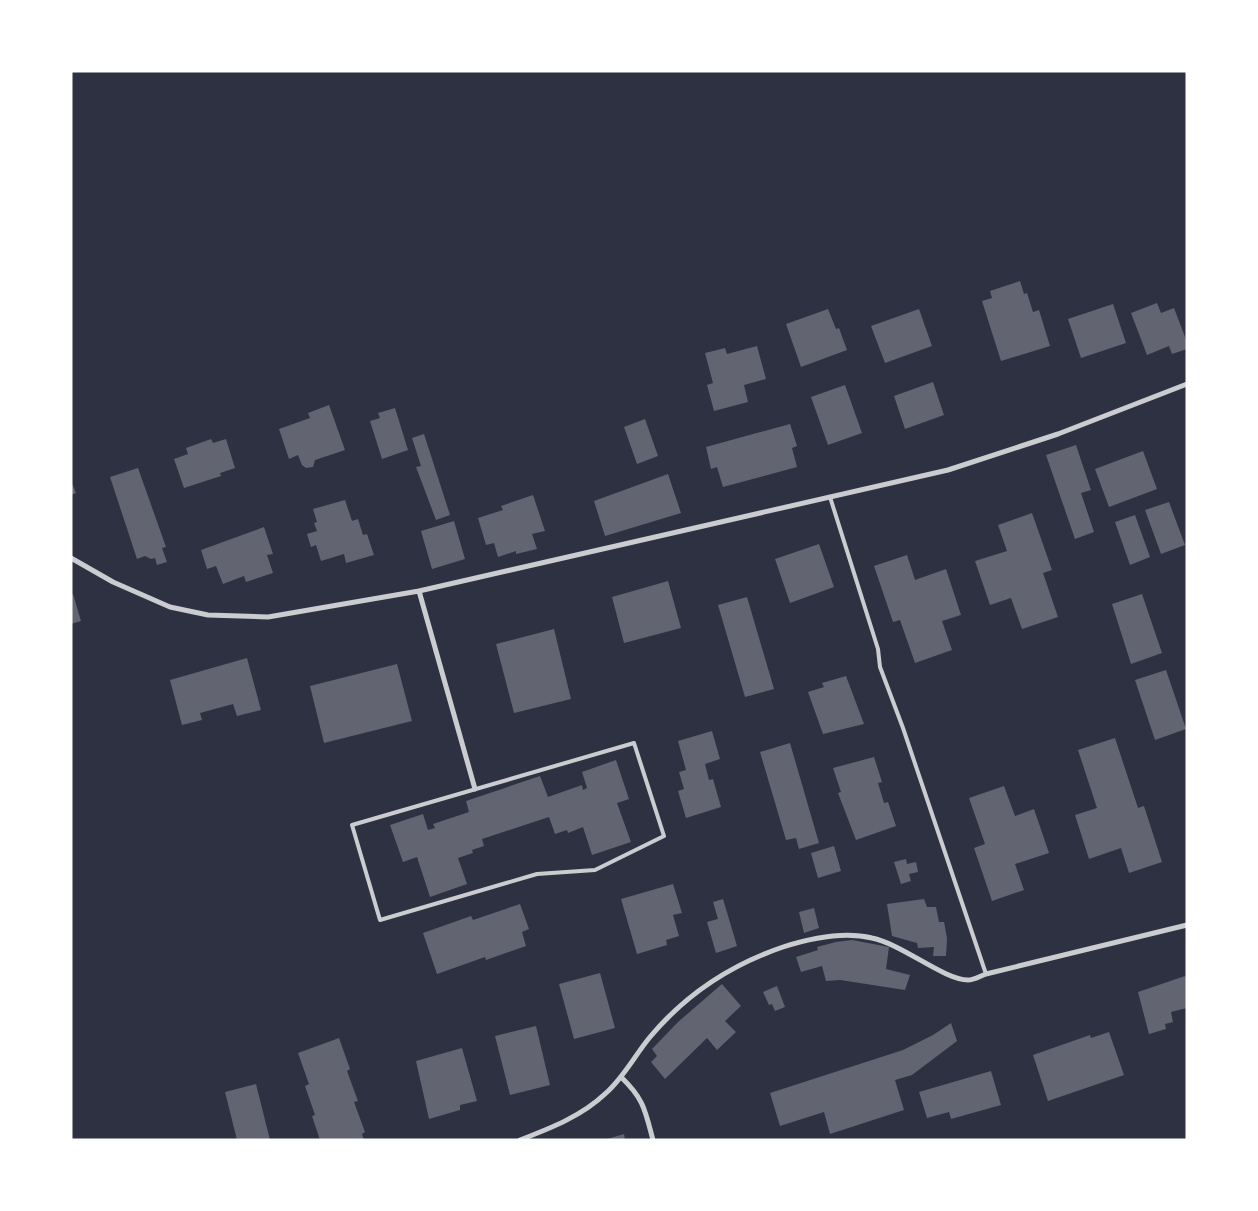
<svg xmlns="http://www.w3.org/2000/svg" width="1258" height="1211" font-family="'Alegreya Sans',sans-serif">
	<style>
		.building { fill: #626471 }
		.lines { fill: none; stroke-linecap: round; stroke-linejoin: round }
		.service { stroke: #caccd0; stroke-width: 4 }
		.minor { stroke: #caccd0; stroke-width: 5 }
	</style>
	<rect width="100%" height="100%" fill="#2d3142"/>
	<!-- building -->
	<path class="building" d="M1020,281L1024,294L1027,293L1033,312L1039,310L1050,346L1001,361L982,301L992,298L990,291Z
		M1157,303L1161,313L1174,308L1187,342V349L1172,354L1169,346L1147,355L1131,313Z
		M1113,304L1126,343L1081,358L1068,319Z
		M828,309L836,329L839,328L847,350L801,367L786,324Z
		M919,309L932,346L885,363L871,326Z
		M757,346L766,379L744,385L748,402L714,411L707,385L713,383L705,353L725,348L727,354Z
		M933,382L944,415L905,429L894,396Z
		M845,385L862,433L828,445L811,397Z
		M329,405L345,450L315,460L313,467L306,468L302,465L298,455L289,459L279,429L310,418L308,413Z
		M395,408L408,450L382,459L370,421L380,418L378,413Z
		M645,419L658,456L637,464L624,427Z
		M790,424L797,446L792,448L797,467L723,487L717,467L711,469L706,447Z
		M424,434L450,515L436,520L416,467L421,466L412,438Z
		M211,439L213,443L226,439L235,468L220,473L221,476L184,488L174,459L188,454L186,448Z
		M1076,445L1091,490L1081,493L1094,532L1075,539L1046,455Z
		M1143,451L1157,489L1109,507L1095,469Z
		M138,468L166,547L162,548L167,562L157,565L155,558L151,559L145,556L137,559L110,477Z
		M668,474L681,513L605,536L594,501Z
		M71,481L76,493L71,495Z
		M533,495L545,531L532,534L537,549L516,554V551L498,557L494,543L486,545L478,518L503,510L501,506Z
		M345,500L352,521L358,519L363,535L367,534L374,555L346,563L344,554L321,561L316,545L311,547L307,534L317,531L314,523L317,522L313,509Z
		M1169,502L1185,545L1161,554L1145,510Z
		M1032,513L1052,570L1043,573L1058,617L1022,629L1011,598L990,605L975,561L1007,551L998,525Z
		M1135,515L1150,557L1130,565L1115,522Z
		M454,521L465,559L432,569L421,531Z
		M264,527L273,554L267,555L273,573L246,582L244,576L223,584L216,566L207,569L201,550Z
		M819,544L834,587L790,603L775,559Z
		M907,555L915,580L946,569L961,615L942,621L952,650L915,663L900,620L893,622L874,566Z
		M668,581L681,628L624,643L612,597Z
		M73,594L81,621L71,624V595Z
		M1142,594L1162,653L1131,664L1112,604Z
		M747,597L774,689L745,697L718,605Z
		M554,629L571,699L514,713L496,644Z
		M247,658L261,710L237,716L233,704L200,713L202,720L182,725L170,680Z
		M397,664L412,721L324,743L310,686Z
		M1166,670L1186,729L1155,740L1135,680Z
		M846,676L864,724L823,734L808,692L824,687L822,683Z
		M712,731L720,759L705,764L709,780L713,779L721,807L686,818L678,791L684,789L679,772L686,770L678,741Z
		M1115,738L1138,808L1144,806L1162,862L1129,873L1121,848L1089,859L1075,815L1097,808L1078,750Z
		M790,743L819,843L799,849L796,838L786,840L760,752Z
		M874,757L882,782L878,783L884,803L888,802L896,826L856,840L838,793L841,792L833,768Z
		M616,760L629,799L617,803L631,842L592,855L583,827L568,833L567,830L555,834L549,817L482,839L484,846L472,850L473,853L458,858L467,884L430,897L417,857L403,862L390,825L423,814L428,830L435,828L433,824L469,812L466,801L540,776L548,797L582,785L583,790L587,788L582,772Z
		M1004,786L1015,816L1034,809L1049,853L1015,864L1024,890L992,901L974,848L985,844L969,798Z
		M834,846L841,871L818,878L811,853Z
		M906,859L907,864L916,862L918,872L909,874L911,881L901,884L894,862Z
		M673,884L682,913L673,915L679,936L666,940L667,945L637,954L621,899Z
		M723,899L737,946L716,953L707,922L718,919L713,902Z
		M924,899L927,907H936L939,922H944L947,938L946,956H933L934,947L918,948L917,943L892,936L887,904Z
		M520,904L529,929L522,932L526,946L486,960L485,957L437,974L423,933L471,916L473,920Z
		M814,908L819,928L804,933L799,912Z
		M852,940L889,947L886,969L910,975L905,990L840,980L826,981L822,966L801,972L796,957L818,950L817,947L836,942Z
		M600,973L615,1028L574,1039L559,984Z
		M1185,976L1187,979V1008L1171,1012L1173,1022L1165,1024L1166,1029L1149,1034L1138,992Z
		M722,984L741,1006L725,1021L736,1032L717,1050L707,1038L665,1079L651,1062L657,1056L652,1049L678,1022Z
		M777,986L785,1007L775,1011L772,1004L769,1005L763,992Z
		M951,1023L957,1041L912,1075L895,1080L904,1110L830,1134L824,1112L780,1126L770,1093L903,1050L933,1035Z
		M536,1026L550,1085L510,1095L495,1036Z
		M1109,1032L1124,1075L1048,1101L1033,1055L1090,1035L1091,1038Z
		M339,1038L350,1069L347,1071L358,1101L354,1102L365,1132L362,1134L364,1140H320L312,1116L315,1115L305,1086L309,1084L298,1053Z
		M462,1048L477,1101L460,1105V1110L429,1119L416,1061Z
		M991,1071L1001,1105L951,1119L949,1112L927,1118L919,1092Z
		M256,1084L270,1140H237L225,1092Z
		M624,1134L625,1140H607V1139Z"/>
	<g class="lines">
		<!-- service -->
		<path class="service" d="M830,497L878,649L880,667L903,728L986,974
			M634,743L664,836L595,870L537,874L380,920L352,825Z"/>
		<!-- minor -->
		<path class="minor" d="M71,558L113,582L170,607L208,615L268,617L419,591L948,470L1058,434L1187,384
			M419,591L475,789
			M621,1077C644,1099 645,1110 653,1140
			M520,1140C551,1128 582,1116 606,1093C624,1077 635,1055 650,1037C686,994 730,965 783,947C811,938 843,931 872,938C902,944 944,980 968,980C974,980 980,976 986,974L1187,925"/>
	</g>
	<!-- border -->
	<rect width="1258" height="1211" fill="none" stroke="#ffffff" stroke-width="145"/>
</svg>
